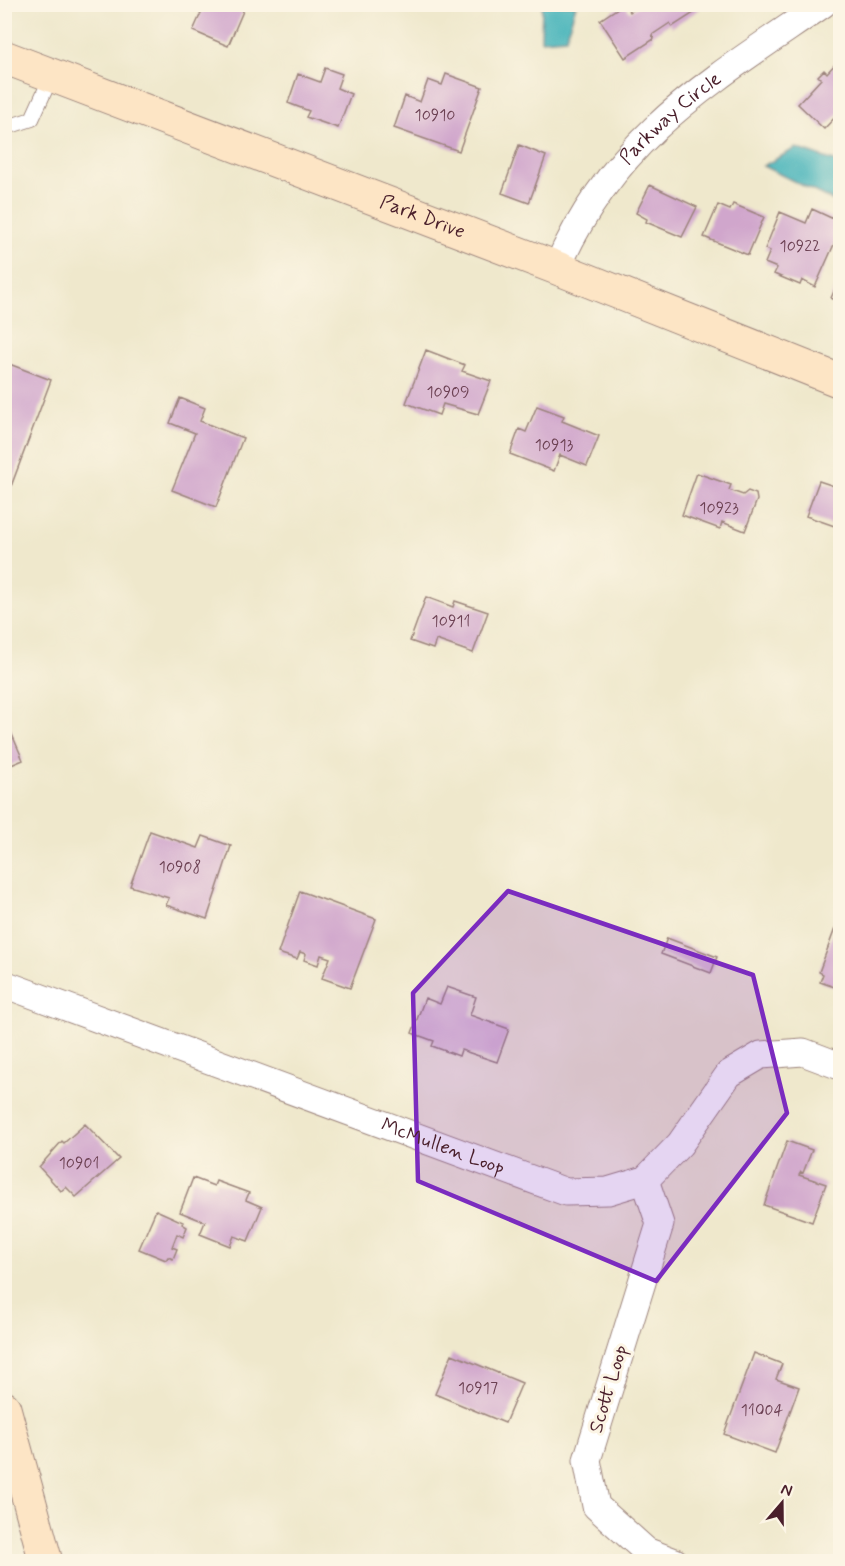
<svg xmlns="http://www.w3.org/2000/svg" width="845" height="1566" font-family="Mynerve,sans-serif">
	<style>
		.water { fill: #42b2b9; stroke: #466872; stroke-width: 1.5 }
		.building { fill: #d0a6cc }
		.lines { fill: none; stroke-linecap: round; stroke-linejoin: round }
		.lane-casing { stroke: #9c847c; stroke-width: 16 }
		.street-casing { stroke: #9c847c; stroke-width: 29 }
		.secondary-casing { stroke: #9c847c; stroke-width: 35 }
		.lane { stroke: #fff; stroke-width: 14 }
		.street { stroke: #fff; stroke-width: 27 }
		.secondary { stroke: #fde5c5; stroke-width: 33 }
		.marked { fill: #7b2cbf; fill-opacity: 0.2; stroke: #7b2cbf; stroke-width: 4.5; stroke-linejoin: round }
		.labels { text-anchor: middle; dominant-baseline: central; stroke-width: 6; stroke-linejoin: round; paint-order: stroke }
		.number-label { font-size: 16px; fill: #6c4153 }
		.street-label { font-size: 20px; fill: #4a1f2b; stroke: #fcf5e5 }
	</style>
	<rect width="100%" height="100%" fill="#fcf5e5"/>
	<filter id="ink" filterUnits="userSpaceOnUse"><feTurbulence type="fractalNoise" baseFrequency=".0167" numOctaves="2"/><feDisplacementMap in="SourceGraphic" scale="12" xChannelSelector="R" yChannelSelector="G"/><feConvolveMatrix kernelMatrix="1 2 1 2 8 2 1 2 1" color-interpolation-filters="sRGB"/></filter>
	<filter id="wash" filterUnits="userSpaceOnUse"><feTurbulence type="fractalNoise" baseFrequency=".008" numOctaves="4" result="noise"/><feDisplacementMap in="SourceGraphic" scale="24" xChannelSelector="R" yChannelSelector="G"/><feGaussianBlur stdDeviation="1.35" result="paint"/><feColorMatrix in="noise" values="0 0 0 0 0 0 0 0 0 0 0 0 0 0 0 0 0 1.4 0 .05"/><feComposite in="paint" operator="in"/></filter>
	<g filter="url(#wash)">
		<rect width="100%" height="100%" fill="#efe8cc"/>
		<!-- water -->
		<path class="water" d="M542,5H576L566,38L541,40Z
			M796,148L840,163V204L763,166Z"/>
		<g id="blocks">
			<!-- building -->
			<path class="building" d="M205,4H246L228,46L193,31Z
				M624,4L630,12L641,4H697L700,9L672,27L670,23L652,35L654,39L625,58L600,20Z
				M840,59V112L824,129L798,104L821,79L818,76L824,70L827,73Z
				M325,68L342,74L337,88L351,94L338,128L306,117L309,111L288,103L298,74L320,82Z
				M446,74L482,87L459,151L394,128L405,96L420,102L428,80L442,85Z
				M519,145L546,156L529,203L502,193Z
				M650,185L697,207L682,237L646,222L647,219L636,213Z
				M733,204L764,217L748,255L704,237L718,205L730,210Z
				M812,209L840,222V242L836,240L815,287L802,280L800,285L774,274L777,268L765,263L770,251L765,249L780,212L806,223Z
				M840,278V302L831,298Z
				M426,350L465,365L462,371L491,381L478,414L443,404L439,415L406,403Z
				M4,362L51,380L10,489L4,487Z
				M180,398L205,408L200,421L243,438L216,507L172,490L195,433L170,423Z
				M537,406L564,416L562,421L599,436L587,466L560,455L554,471L510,454L519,429L526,432Z
				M697,473L731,485L729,490L743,495L748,491L756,494L757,500L745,531L722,522L720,529L682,515Z
				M819,481L840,488V528L806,516Z
				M426,597L453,607L455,601L488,612L473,653L436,640L433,649L410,641Z
				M4,716L23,760L4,768Z
				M150,831L198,848L203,836L231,846L207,919L166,905L169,898L130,886Z
				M300,891L376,919L350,988L322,978L330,958L321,955L318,965L304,960L306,954L300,952L297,959L278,953Z
				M840,915V989L820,982L823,974L819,972Z
				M667,938L717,957L711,973L661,954Z
				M447,987L476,997L470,1015L509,1029L497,1062L461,1050L459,1056L432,1046L434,1041L412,1033L425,998L440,1004Z
				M85,1124L119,1159L76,1197L66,1187L61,1191L39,1167L62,1141L64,1143Z
				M787,1141L812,1150L803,1173L801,1172L799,1175L826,1184L812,1222L764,1205Z
				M193,1178L214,1186L216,1181L249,1193L246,1200L262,1207L248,1241L234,1236L230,1246L200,1234L205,1222L180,1212Z
				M156,1210L183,1222L182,1224L187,1227L183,1237L177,1234L172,1247L177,1249L173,1259L168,1257L166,1260L139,1249Z
				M754,1353L782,1364L776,1379L799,1387L775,1453L724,1434Z
				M452,1354L522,1383L505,1423L435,1394Z"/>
		</g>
	</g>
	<g filter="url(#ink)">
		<use href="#blocks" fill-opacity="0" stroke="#9c847c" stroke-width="1.5"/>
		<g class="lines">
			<defs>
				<path id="lane" d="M4,128L32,119L52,75"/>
				<g id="street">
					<path id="s1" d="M557,268C614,136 710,82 823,4"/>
					<path id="s2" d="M4,984L566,1192L608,1191L645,1180L680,1144L729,1074L761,1055L803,1052L840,1066"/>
					<path d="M645,1180L660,1224L587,1460L596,1506L646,1551L675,1562"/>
				</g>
				<g id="secondary">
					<path id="s3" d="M4,57L557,268L840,381"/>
					<path d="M4,1408L46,1562"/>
				</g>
			</defs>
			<!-- lane casing -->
			<use href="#lane" class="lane-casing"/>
			<!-- street casing -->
			<use href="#street" class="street-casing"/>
			<!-- secondary casing -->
			<use href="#secondary" class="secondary-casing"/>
			<!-- lane -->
			<use href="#lane" class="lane"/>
			<!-- street -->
			<use href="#street" class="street"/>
			<!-- secondary -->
			<use href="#secondary" class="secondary"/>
		</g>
	</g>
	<!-- marked area -->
	<path class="marked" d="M508,891L753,975L787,1113L656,1281L418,1181L413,993Z"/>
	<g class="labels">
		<!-- number labels -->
		<g class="number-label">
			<text x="435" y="115">10910</text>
			<text x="800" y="246">10922</text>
			<text x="448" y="392">10909</text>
			<text x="554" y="445">10913</text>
			<text x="719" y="508">10923</text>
			<text x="451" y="621">10911</text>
			<text x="180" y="867">10908</text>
			<text x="79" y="1163">10901</text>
			<text x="478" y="1388">10917</text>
			<text x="762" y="1410">11004</text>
		</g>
		<!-- street labels -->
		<g class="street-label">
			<text stroke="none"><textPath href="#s1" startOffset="190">Parkway Circle</textPath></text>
			<text stroke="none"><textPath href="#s3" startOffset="448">Park Drive</textPath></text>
			<text stroke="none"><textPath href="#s2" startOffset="468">McMullen Loop</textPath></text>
			<text transform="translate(609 1389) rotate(-73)">Scott Loop</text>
		</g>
	</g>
	<!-- margin -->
	<rect width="845" height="1566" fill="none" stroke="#fcf5e5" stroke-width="24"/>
	<!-- north arrow -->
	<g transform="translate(782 1503) rotate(20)" stroke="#fcf5e5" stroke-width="4.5" paint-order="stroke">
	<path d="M0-4.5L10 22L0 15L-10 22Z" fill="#4a1f2b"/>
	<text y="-9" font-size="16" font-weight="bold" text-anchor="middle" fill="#4a1f2b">N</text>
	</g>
</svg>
